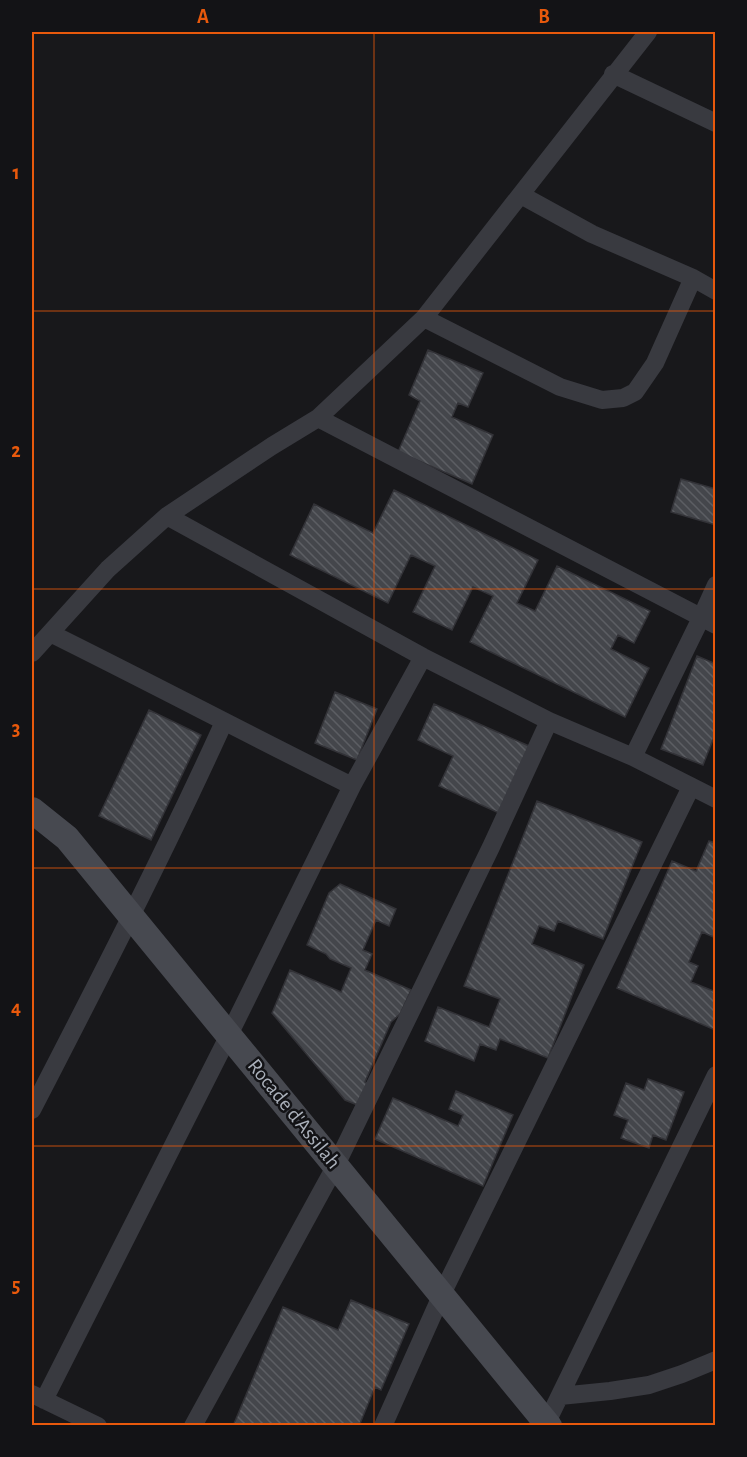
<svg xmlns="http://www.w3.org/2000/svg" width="747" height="1457" font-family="'Alegreya Sans',sans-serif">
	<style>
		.building { fill: url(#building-back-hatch); stroke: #323237; stroke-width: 1.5 }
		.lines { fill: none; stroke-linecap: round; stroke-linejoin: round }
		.street { stroke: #393a40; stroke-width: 18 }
		.secondary { stroke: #474950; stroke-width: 26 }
		.grid { fill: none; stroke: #e8590c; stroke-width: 1.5; stroke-opacity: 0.55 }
		.labels { text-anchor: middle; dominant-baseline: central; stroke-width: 5; stroke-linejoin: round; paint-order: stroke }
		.street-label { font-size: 21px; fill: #aab0ba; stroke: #131316 }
		.neatline { fill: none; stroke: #e8590c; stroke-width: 2 }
		.grid-label { font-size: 20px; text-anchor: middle; font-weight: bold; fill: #e8590c }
	</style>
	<defs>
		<pattern id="building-back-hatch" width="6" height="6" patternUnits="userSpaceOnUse" patternTransform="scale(1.5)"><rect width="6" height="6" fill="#44464b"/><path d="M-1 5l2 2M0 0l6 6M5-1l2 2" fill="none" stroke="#5c5e63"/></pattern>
	</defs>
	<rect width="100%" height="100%" fill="#18181b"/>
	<!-- building -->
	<path class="building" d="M428,350L483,373L468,407L458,403L452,417L493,435L472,484L398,452L420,401L409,395Z
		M681,479L716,489V525L671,512Z
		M394,490L538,560L517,603L535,611L557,566L650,611L634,643L618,635L611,649L649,668L625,717L470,642L493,596L473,587L452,630L413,612L435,566L411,555L388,603L290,555L314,504L373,533Z
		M697,656L716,664V732L703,765L661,749Z
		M335,692L377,709L357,760L315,743Z
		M434,704L529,746L499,813L439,786L453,756L418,740Z
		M149,710L201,735L151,840L99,816Z
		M537,801L642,842L603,939L558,921L554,931L539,926L532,944L584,965L548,1058L500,1039L496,1050L480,1044L474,1061L425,1041L438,1007L489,1027L500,999L464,986Z
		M709,841L716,843V938L702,932L689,962L698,966L691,982L716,992L715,1030L617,988L672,861L696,871Z
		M340,884L396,909L389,926L376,920L363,950L372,954L365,970L411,990L400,1014L391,1022L365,1082L369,1084L360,1106L345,1100L272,1013L290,970L341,992L351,968L330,959L326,954L307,945L329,893Z
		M648,1079L684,1092L666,1140L653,1135L649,1148L621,1138L628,1120L614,1115L626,1083L644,1090Z
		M456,1091L513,1115L483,1186L375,1139L393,1098L458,1126L463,1115L449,1109Z
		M351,1300L409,1324L381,1390L375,1387L359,1426H233L283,1307L338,1330Z"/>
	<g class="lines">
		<!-- street -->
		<path class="street" d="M613,74L716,123
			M521,195L592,234L693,278L716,291
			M424,318L560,387L602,400L623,398L635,392L655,363L693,278
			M318,418L716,625
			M167,516L423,657L549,721L633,757L716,799
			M50,633C151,683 251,736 352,786
			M32,653L108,569L167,516L272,446L318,418L424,318L648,32
			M633,757L701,618L716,585
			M32,1110C98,982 164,854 224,722
			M32,1394L98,1426
			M560,1396L610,1391L649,1385L682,1374L716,1360
			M44,1400L229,1035L352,786L423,657
			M193,1426L336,1165L491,847L549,721
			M383,1426L442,1294L691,787
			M545,1426L716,1075"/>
		<!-- secondary -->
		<path class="secondary" d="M32,810L67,838L549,1426"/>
	</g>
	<!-- grid -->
	<path class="grid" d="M374,32V1426M32,311H716M32,589H716M32,868H716M32,1146H716"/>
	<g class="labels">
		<!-- street labels -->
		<g class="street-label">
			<text transform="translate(294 1114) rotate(51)">Rocade d'Assilah</text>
		</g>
	</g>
	<!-- border -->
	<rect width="747" height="1457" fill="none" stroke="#131316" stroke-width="66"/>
	<rect x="33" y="33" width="681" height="1391" class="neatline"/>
	<g class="grid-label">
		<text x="203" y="23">A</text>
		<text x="544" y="23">B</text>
		<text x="16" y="179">1</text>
		<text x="16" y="457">2</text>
		<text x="16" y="735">3</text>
		<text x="16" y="1014">4</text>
		<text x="16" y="1292">5</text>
	</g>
</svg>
